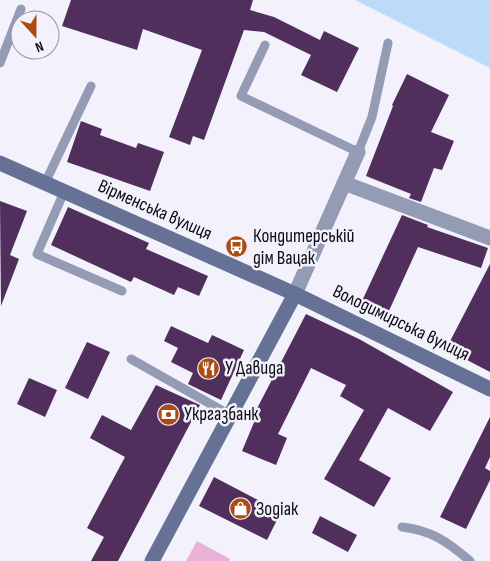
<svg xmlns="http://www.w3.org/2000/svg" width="490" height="561" font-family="'Sofia Sans Condensed',sans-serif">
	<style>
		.green { fill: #e7b2d6 }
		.water { fill: #bddaf8 }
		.building { fill: #502f5d }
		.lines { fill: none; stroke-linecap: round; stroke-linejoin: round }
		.lane { stroke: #939bb5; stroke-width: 9 }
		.street { stroke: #939bb5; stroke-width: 15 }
		.secondary { stroke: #667196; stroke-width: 15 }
		.labels { text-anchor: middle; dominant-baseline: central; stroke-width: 5; stroke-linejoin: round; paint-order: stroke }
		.street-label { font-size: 19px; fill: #0d0b13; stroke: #f3f1fb }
		.poi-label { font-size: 19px; fill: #0d0b13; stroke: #f3f1fb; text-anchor: start }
	</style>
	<rect width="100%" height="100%" fill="#f3f1fb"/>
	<!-- green -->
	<path class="green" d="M197,541L230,559L229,561H186Z"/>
	<!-- water -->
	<path class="water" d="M355,0H490V68Z"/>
	<!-- building -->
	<path class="building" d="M71,0H253L250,10L274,17L320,40L324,31L359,48L337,92L301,75L311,55L264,32L244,30L204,140L193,136L190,145L169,137L202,50L143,29L137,50L62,26Z
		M407,74L449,95L431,132L454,141L442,170L434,168L421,202L409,198L411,194L366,176L393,106L392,105Z
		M81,121L102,129L100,135L136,148L138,143L164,152L150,191L67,162Z
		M0,201L27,211L10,255L19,259L1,306Z
		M68,207L149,243L146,249L208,276L199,296L178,287L174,295L134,277L131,282L51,245Z
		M402,215L428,225L427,227L488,248L481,268L418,247L388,313L362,301Z
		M490,264V372L446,349Z
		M306,314L359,339L453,392L430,431L388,408L359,460L391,478L374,507L324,479L364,410L340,396L346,385L311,368L278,434L287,438L276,465L242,451L255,420L252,418Z
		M171,326L208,343L212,335L244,350L221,400L188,384L193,373L171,362L178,348L164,341Z
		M87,342L110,352L88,399L65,388Z
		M29,378L57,390L45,417L17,404Z
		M156,385L200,405L118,561H91L104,537L87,528L125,457L90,438L102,415L131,430Z
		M490,417V457L485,468L490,471V480L466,529L440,517Z
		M214,477L281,512L267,540L199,506Z
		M320,516L357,535L348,552L312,533Z"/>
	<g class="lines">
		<!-- lane -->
		<path class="lane" d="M265,45L241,96L358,152L372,117L388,43
			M0,63L21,9
			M45,183L91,86
			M64,192L37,254L122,291
			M131,359L230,415
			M402,527C431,530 448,542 470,561"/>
		<!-- street -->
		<path class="street" d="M344,183L490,238
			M295,294L358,152"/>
		<!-- secondary -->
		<path class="secondary" d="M0,163L295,294L490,389
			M152,561L295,294"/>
	</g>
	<!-- icons -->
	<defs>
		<symbol id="bus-disc" viewBox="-11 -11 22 22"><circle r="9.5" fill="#ad4b10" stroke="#f3f1fb"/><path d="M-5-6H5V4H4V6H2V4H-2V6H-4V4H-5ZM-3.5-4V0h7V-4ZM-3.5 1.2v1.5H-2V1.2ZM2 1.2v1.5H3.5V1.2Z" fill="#fff"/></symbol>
		<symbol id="restaurant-disc" viewBox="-11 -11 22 22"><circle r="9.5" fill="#ad4b10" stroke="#f3f1fb"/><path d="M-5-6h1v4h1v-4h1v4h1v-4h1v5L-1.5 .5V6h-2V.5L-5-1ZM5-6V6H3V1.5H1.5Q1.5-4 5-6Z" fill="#fff"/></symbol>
		<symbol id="bank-disc" viewBox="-11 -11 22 22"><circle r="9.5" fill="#ad4b10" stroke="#f3f1fb"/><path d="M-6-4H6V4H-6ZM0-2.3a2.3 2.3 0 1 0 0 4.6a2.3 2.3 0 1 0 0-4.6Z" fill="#fff"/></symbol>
		<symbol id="shop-disc" viewBox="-11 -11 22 22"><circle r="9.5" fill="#ad4b10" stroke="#f3f1fb"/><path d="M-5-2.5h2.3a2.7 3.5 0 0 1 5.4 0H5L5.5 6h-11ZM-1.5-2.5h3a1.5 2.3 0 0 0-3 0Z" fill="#fff"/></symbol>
	</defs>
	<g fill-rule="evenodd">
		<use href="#bus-disc" x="224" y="234" width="25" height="25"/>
		<use href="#restaurant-disc" x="196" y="356" width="25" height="25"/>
		<use href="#bank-disc" x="156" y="402" width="25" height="25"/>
		<use href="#shop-disc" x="228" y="496" width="25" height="25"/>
	</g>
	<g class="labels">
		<!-- street labels -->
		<g class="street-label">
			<text transform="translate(155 210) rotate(24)">Вірменська вулиця</text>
			<text transform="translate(401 323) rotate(26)">Володимирська вулиця</text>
		</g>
		<!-- poi labels -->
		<g class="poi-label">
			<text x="253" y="236">Кондитерській<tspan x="253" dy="22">дім Вацак</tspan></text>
			<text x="225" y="368">У Давида</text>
			<text x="184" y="414">Укргазбанк</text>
			<text x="256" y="509">Зодіак</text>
		</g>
	</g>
	<!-- north arrow -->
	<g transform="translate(35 35) rotate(159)"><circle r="24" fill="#f3f1fb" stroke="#97959e"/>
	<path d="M0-4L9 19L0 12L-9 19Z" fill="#ad4b10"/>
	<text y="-8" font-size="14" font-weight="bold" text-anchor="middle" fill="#0d0b13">N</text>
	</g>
</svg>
